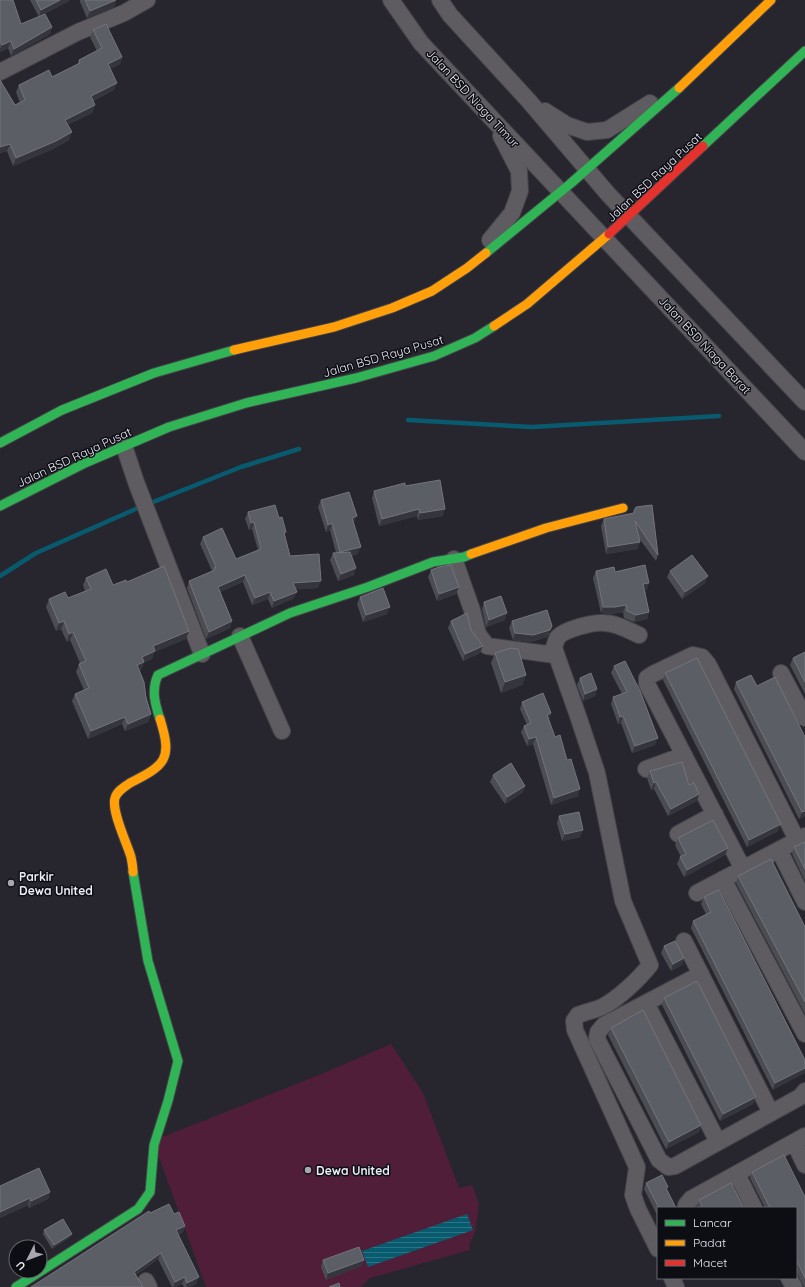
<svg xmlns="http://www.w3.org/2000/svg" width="805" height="1287" font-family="Quicksand,sans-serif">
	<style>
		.pitch { fill: #511e39 }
		.water { fill: url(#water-rules) }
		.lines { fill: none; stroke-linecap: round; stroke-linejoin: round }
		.stream { stroke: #085b6f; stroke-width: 4.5 }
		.street-casing { stroke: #434349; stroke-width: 18 }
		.fast-casing { stroke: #434349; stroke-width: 11 }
		.slow-casing { stroke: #434349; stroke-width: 11 }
		.jam-casing { stroke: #434349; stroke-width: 11 }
		.street { stroke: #5e5c60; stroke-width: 16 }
		.fast { stroke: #30b455; stroke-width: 9 }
		.slow { stroke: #ff9f0a; stroke-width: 9 }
		.jam { stroke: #e5322d; stroke-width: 9 }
		.wall { fill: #4b4d53 }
		.shaded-wall { fill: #35363d }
		.building { fill: #5c5e65; stroke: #73747c }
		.poi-dot { fill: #a7a7b1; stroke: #0d0d14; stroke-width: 1.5 }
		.labels { text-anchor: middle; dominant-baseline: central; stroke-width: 3; stroke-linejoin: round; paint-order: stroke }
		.street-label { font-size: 12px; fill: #ececf7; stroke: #0d0d14 }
		.poi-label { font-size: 12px; font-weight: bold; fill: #ececf7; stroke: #0d0d14; text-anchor: start }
	</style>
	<defs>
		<pattern id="water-rules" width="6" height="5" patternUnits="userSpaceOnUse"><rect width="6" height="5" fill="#085b6f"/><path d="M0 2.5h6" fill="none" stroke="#2c7384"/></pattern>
	</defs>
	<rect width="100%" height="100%" fill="#27262e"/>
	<!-- pitch -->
	<path class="pitch" d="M391,1044L423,1093L459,1188L472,1185L479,1204L475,1232L469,1245L470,1250L370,1278L361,1287H206L158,1154L160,1138L319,1075Z"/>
	<!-- water -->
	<path class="water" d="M467,1214L473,1230L368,1267L362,1251Z"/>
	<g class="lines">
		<!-- stream -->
		<path class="stream" d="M408,420L532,427L719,416
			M0,576L36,553L138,508L241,467L299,449"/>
		<defs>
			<path id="street" d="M391,0L421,43L805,452
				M440,0L450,15L528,100L608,194L805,402
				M0,72L78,32L124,13L147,0
				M545,111L567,125L587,132L607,130L650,103
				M490,240L512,213L520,191L519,171L501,136
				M124,446L136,482L202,654
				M454,559L472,610L478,634L487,646L555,655
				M639,635C628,630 616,623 604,623C594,622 565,629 558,637C556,640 555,644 554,648L577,713L597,773L623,901L650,965C639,979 618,999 602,1007C595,1010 586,1012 578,1015L574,1021L575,1030L637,1167L633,1195L638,1209L658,1249
				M240,636L282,731
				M781,673L805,718
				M646,769L684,755
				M678,834L715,814
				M779,850L805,902
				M743,869L647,684V678L653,674L693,655L702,657L708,664L797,840
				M723,879L805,1034
				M697,893L805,836
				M684,941L771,1113
				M701,974L604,1025L598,1032L597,1039L659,1160L668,1167L675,1166L800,1097L805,1091
				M646,1003L718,1142
				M794,1142L805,1165
				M737,1174L754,1208
				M686,1208V1205L691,1199L805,1136
				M672,1278L676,1287
				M789,1278L794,1287
				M146,1281L149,1287"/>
			<path id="fast" d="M703,146L805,51
				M486,253L570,184L679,88
				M0,443L62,410L154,373L234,350
				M0,506L85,463L169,427L246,403L356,378L434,356L475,338L494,326
				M160,719C155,704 151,690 158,675L290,613L368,587L433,562L464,557L471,554
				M16,1287L138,1209L150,1192L154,1145L168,1101L178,1061L148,961L133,872"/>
			<path id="slow" d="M679,88L771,0
				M494,326L527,304L609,234
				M234,350L334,327L392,308L432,291L467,268L486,253
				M471,554L546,528L623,508
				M133,872C133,867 132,862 131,857C127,843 111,811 115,798C117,791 124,787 130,783C165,765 173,760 160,719"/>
			<path id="jam" d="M609,234L703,146"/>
		</defs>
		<!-- street casing -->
		<use href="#street" class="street-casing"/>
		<!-- fast casing -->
		<use href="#fast" class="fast-casing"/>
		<!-- slow casing -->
		<use href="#slow" class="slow-casing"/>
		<!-- jam casing -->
		<use href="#jam" class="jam-casing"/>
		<!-- street -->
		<use href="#street" class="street"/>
		<!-- fast -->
		<use href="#fast" class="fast"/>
		<!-- slow -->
		<use href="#slow" class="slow"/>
		<!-- jam -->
		<use href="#jam" class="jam"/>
	</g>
	<!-- wall -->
	<path class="wall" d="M0,0L21,24L39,17L30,0H69V1L40,16L52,27L50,34L11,56L8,48L0,52Z
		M80,0H116L114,7L87,18L80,2Z
		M93,30L122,57L120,64L110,69L114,90L93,101L95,105L92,113L67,125L69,140L53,149L13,166L7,151L0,153V80L15,105L20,103L16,92L19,85L52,77L77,65L79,60L97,51L90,37Z
		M405,486L443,516L418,520L417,516L379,526L372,498L374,491Z
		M321,500L354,523L358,554L351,556L354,575L338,581L330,560L333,553H336L330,530L326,532L318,507Z
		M634,511L658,555L656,561L638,537L640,542L637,549L606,554L601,526L604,519L632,514Z
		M248,512L279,518L285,535L290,556L318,588L296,589L294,598L272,608L268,599L252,605L243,582L220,592L232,621L230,628L206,639L187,588L189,581L212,571L200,544L203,537L236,559L258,550L252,529L249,530L245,519Z
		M431,570L456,594L437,601L428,577Z
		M596,571L615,572L647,590H645L649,612L647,619L634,622L624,618L623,612L612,614L601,613L593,578Z
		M670,571L705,583L682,599L667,577Z
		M86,578L113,585L127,582L186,639L154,652L152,659L144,662L141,670H139L151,714L148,722L125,731L122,724L88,739L72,701L75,694L84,690L76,672L79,664L80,663L70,640L67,642L61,629L56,631L46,607L49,599L68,598L85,591L83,585Z
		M360,597L387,614L363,622L357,604Z
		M484,602L505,620L486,627L482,609Z
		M451,621L471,630L483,646L480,653L463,661L448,628Z
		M512,621L550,633L547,637L531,642L513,640L509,628Z
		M805,652V694L790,665L793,658Z
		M495,653L526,675L522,685L501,693L491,663Z
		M614,666L655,745L632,753L621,723L618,724L611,704L613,697L622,694L611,673Z
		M665,673L778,831L747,847L663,680Z
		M580,678L597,689L595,696L583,701L577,685Z
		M736,682L805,816L799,819L734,689Z
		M522,702L551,713L549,720L555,737L578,796L551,805L533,744L527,746L521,732L524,726L527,725L520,709Z
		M650,771L689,785L699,794L697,801L668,816L654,789L651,790L647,778Z
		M493,775L525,786L522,793L505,804L490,782Z
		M559,816L580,837L562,841L557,823Z
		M678,838L728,848L725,855L684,877L677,864L680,857H681L675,845Z
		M805,842V881L792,854L794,847Z
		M738,876L805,927V1014L736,883Z
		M704,897L805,1060L773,1090L691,928L693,921L706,914L701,904Z
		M664,946L684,958L682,965L671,971L661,953Z
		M664,998L756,1097L753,1104L720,1121L662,1005Z
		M611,1028L701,1125L699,1132L666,1149L608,1035Z
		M752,1172L805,1197V1287H804L796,1271V1208H765L750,1178Z
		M646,1183L667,1190L676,1208H658V1217L644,1189Z
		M0,1186L50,1192L48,1199L29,1208L28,1205L0,1218Z
		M699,1200L744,1208H697V1207Z
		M150,1213L174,1214L185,1226L183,1232L178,1235L196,1284L190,1287H184L182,1284L175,1287H172L158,1259L136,1275L31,1287Z
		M44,1230L70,1237L52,1249L43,1234Z
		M323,1260H364L361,1266L326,1280L321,1267Z"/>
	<!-- shaded-wall -->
	<path class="shaded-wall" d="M60,0H69V1L39,17L41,10Z
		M116,0L114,7L87,18L90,11Z
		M52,27L50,34L11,56L14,49Z
		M11,41L8,48L0,52V49L2,45Z
		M122,57L120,64L105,72L108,64Z
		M117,83L114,90L88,103L91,96Z
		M95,105L92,113L62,127L65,120Z
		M72,132L69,140L53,149L13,166L16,158Z
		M10,144L7,151L0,153V147Z
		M419,509L417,516L379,526L382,519Z
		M445,509L443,516L418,520L420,513Z
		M357,516L354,523L352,518Z
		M254,522L252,529L249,530L251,523Z
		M332,523L330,530L326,532L328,525Z
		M640,542L637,549L606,554L608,547Z
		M361,547L358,554L338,559L340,552Z
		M356,568L354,575L338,581L341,574Z
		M245,575L243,582L215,594L218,587Z
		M708,576L705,583L682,599L685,592Z
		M321,581L318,588L290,590L293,583Z
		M649,583L647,590L641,591L643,584Z
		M459,587L456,594L437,601L439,594Z
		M270,592L268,599L252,605L255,598Z
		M297,592L294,598L272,608L274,601Z
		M626,605L623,612L612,614L601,613L603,607Z
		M390,607L387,614L363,622L366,615Z
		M649,612L647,619L634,622L636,615Z
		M507,613L505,620L486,627L489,620Z
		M64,621L61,629L56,631L59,623Z
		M232,621L230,628L206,639L209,632Z
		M552,626L547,637L531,642L513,640L515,633Z
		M189,631L186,639L154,652L152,659L144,662L141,670L134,673L137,665L142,657L153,646Z
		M73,632L70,640L67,642L69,634Z
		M483,646L480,653L463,661L465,654Z
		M526,675L522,685L501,693L505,682Z
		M597,689L595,696L583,701L585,694Z
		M551,713L549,720L547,715Z
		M151,714L148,722L125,731L128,724Z
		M623,716L621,723L618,724L620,717Z
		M125,717L122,724L88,739L91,731Z
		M536,737L533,744L527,746L529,739Z
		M658,738L655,745L632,753L635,746Z
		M656,782L654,789L651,790L654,783Z
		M525,786L522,793L505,804L507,797Z
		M580,789L578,796L551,805L554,798Z
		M699,794L697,801L668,816L671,809Z
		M805,811V816L799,819L802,812Z
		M781,824L778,831L747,847L749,840Z
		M583,830L580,837L562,841L565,834Z
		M728,848L725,855L684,877L687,870Z
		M684,958L682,965L671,971L673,964Z
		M805,1068V1073L773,1090L775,1083Z
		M756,1097L753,1104L720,1121L723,1114Z
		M701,1125L699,1132L666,1149L669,1142Z
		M50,1192L48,1199L29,1208L31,1201Z
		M30,1198L28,1205L0,1218V1212Z
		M185,1226L183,1232L173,1237L176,1230Z
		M72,1234L70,1237L52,1249L54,1245Z
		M161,1253L158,1259L132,1278L134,1272Z
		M364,1260L361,1266L326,1280L328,1273Z
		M185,1277L182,1284L175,1287H173L175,1282Z
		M199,1277L196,1284L190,1287H186L187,1283Z"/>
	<!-- building -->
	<path class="building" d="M0,0H13L21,24L45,14L52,27L14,49L11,41L2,45L0,42Z
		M36,0H60L41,10Z
		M85,0H116L90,11Z
		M106,24L122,57L108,64L117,83L91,96L95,105L65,120L72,132L56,141L16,158L10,144L0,147V80L15,105L25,100L19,85L49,70L52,77L80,63L79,60L102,48L93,30Z
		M440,480L445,509L420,513L419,509L382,519L374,491L405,483V486Z
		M349,492L357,516L352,518L361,547L340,552L332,523L328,525L321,500Z
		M275,505L279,518L282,517L286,532L284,533L290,556L319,554L321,581L293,583L297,592L274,601L270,592L255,598L245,575L218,587L232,621L209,632L189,581L215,570L214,568L216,567L203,537L222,528L236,559L261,549L254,522L251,523L248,512Z
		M652,505L658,555L635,521L640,542L608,547L604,519L634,513V511L636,507Z
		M350,552L356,568L341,574L333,553Z
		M692,555L708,576L685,592L670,571Z
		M451,565L459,587L439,594L431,570L439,567Z
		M645,565L649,583L643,584L649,612L636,615L627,611L626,605L615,607H603L596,571L614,567L615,572Z
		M164,566L189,631L153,646L155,651L142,657L144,662L137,665L144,682L146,698L151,714L128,724L125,717L91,731L75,694L89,688L79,664L86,661L73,632L69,634L64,621L59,623L49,599L65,592L68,598L91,589L86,578L106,569L113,585L126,580L127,582Z
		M383,588L390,607L366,615L360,597Z
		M501,596L507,613L489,620L484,602Z
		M547,610L552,626L550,630L533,635L515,633L512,621Z
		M467,613L471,630L483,646L465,654L451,621Z
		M511,648L518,649L526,675L505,682L495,653Z
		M805,652V682L793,658Z
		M697,658L781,824L749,840L665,673Z
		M625,661L640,691L658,738L635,746L623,716L620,717L613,697L627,692L614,666Z
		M591,673L597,689L585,694L580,678Z
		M751,675L757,686L775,677L805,737V811L802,812L736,682Z
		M543,693L551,713L547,715L555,737L560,735L567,760L571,759L580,789L554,798L536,737L529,739L524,726L531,723L522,702Z
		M682,762L689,785L694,783L699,794L671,809L656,782L654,783L650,771Z
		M511,763L525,786L507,797L493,775Z
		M579,812L583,830L565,834L559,816Z
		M713,820L728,848L687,870L680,857L686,854L678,838Z
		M805,842V869L794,847Z
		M771,859L805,927V1002L738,876Z
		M719,890L805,1060V1068L775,1083L693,921L711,912L704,897Z
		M675,941L684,958L673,964L664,946Z
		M697,981L756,1097L723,1114L664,998Z
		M643,1010L701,1125L669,1142L611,1028Z
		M784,1155L805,1197V1278L796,1259V1208H770L752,1172Z
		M39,1168L50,1192L31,1201L30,1198L0,1212V1186Z
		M662,1175L668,1187L666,1188L676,1208H659L646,1183Z
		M731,1183L744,1208H703L699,1200Z
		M169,1204L174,1214L179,1212L185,1226L176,1230L199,1277L187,1283L185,1277L175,1282L161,1253L134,1272L143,1287H31L149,1211L150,1213Z
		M63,1219L72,1234L54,1245L44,1230Z
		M359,1247L364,1260L328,1273L323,1260Z
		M339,1283L340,1287H329Z"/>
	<!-- markers -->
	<g class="poi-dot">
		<circle cx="11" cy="883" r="4"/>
		<circle cx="308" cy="1170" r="4"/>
	</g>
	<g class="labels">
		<!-- street labels -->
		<g class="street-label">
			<text transform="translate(473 98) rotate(47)">Jalan BSD Niaga Timur</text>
			<text transform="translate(654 177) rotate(-43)">Jalan BSD Raya Pusat</text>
			<text transform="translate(705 345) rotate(47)">Jalan BSD Niaga Barat</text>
			<text transform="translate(383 356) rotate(-16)">Jalan BSD Raya Pusat</text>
			<text transform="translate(74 457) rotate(-25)">Jalan BSD Raya Pusat</text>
		</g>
		<!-- poi labels -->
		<g class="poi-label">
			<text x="19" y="876">Parkir<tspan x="19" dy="14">Dewa United</tspan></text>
			<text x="316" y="1170">Dewa United</text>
		</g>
	</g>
	<!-- legend -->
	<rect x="657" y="1207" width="140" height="72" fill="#0d0d14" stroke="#66666f"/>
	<rect x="665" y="1220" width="20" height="6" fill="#30b455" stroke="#66666f"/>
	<text x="693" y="1227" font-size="12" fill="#ececf7">Lancar</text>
	<rect x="665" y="1240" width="20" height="6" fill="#ff9f0a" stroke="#66666f"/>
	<text x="693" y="1247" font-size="12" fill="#ececf7">Padat</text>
	<rect x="665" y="1260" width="20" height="6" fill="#e5322d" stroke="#66666f"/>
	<text x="693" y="1267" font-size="12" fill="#ececf7">Macet</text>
	<!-- north arrow -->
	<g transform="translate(28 1259) rotate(228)"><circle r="19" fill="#0d0d14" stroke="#66666f"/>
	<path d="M0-3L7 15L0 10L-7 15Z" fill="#a7a7b1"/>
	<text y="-6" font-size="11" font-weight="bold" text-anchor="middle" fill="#ececf7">U</text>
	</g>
</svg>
